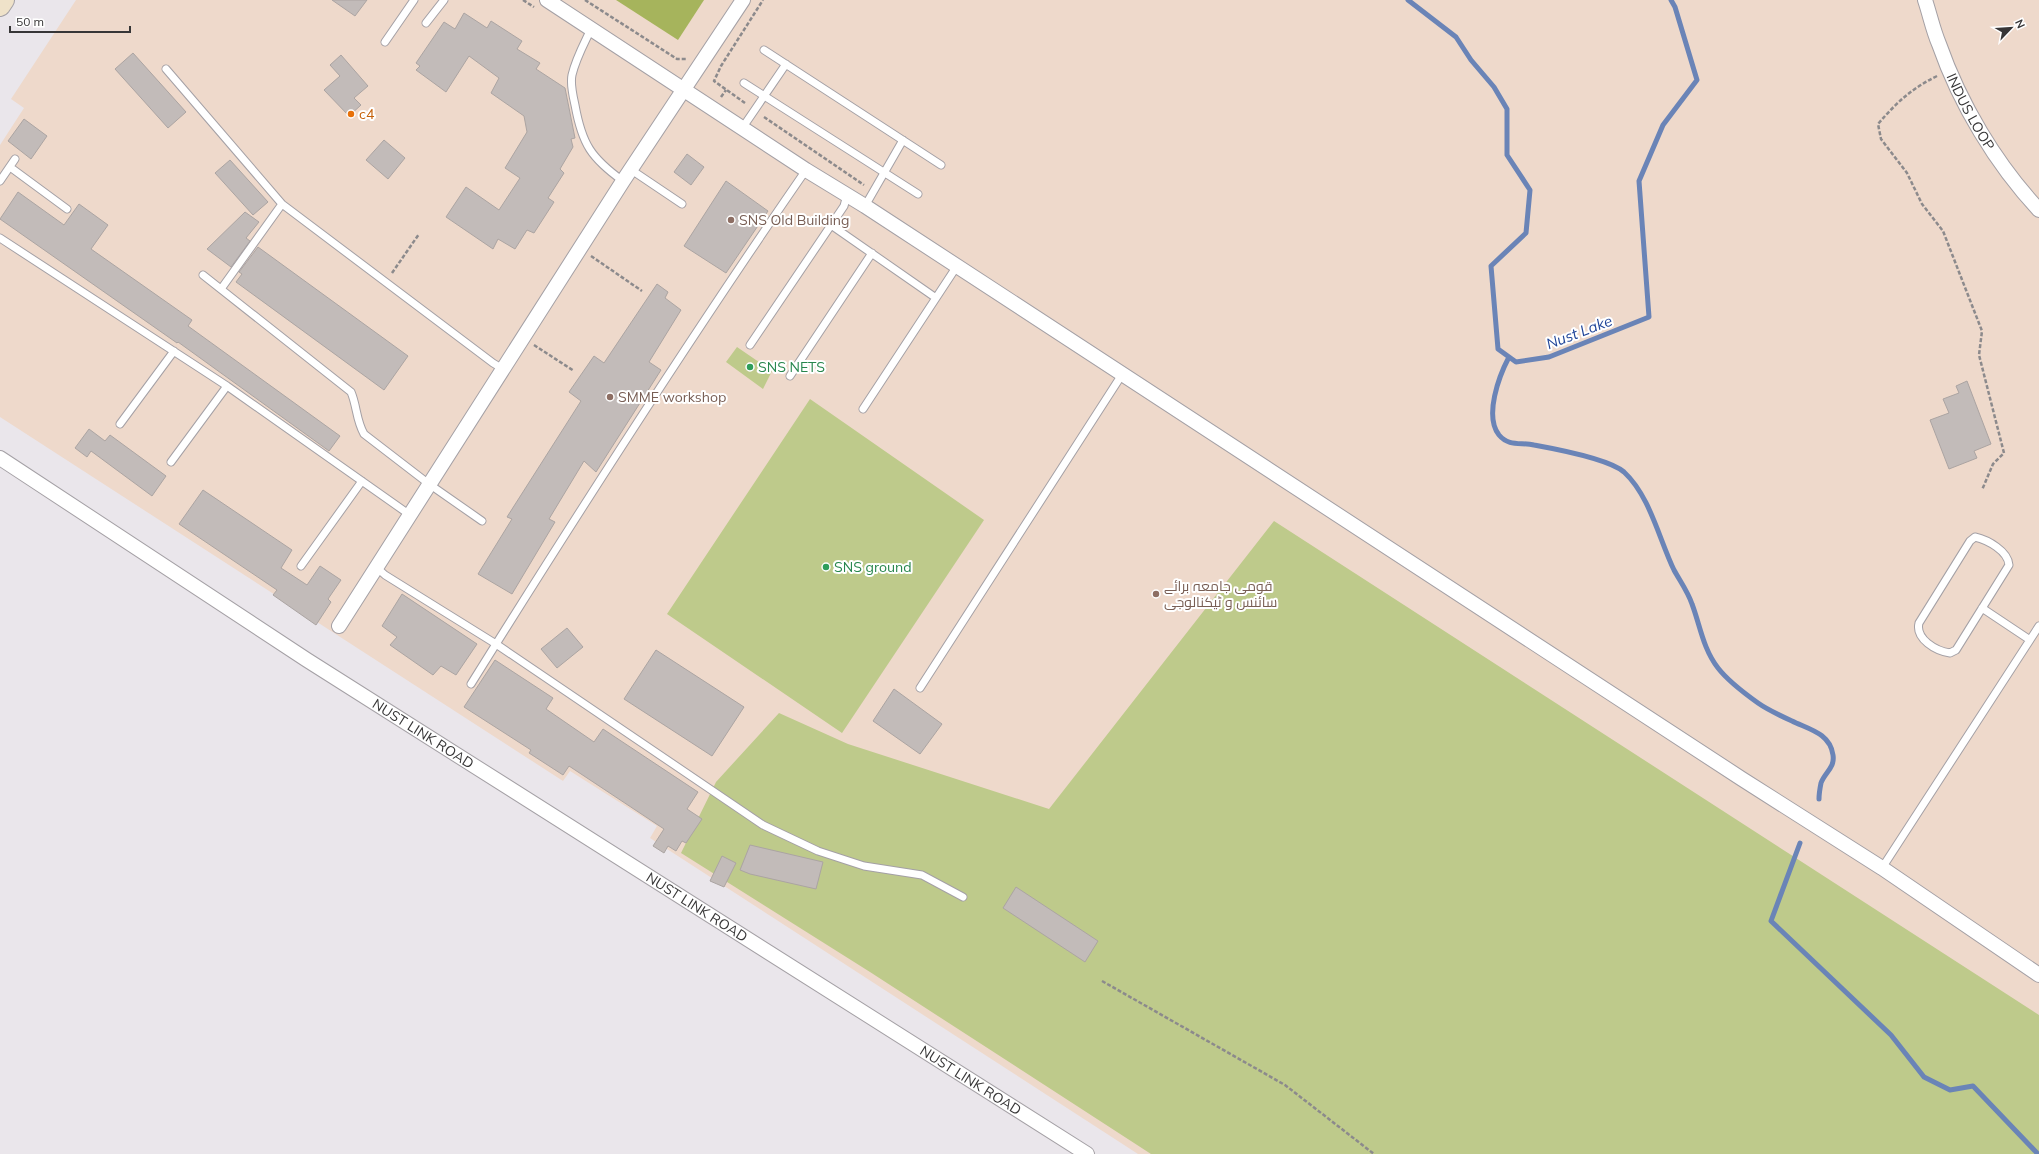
<svg xmlns="http://www.w3.org/2000/svg" width="2039" height="1154" font-family="Mulish,Cairo,sans-serif">
	<style>
		.education { fill: #eed9cb }
		.green { fill: #beca8b }
		.forest { fill: #a6b45c }
		.lines { fill: none; stroke-linecap: round; stroke-linejoin: round }
		.stream { stroke: #6a84b7; stroke-width: 5 }
		.building { fill: #c2bbb9; stroke: #aba4a2 }
		.lane-casing { stroke: #a4a0a5; stroke-width: 9 }
		.street-casing { stroke: #a4a0a5; stroke-width: 16 }
		.secondary-casing { stroke: #a4a0a5; stroke-width: 22 }
		.path { stroke: #8c8a8c; stroke-width: 2.5; stroke-dasharray: 4 2; stroke-linecap: butt }
		.lane { stroke: #fff; stroke-width: 7 }
		.street { stroke: #fff; stroke-width: 14 }
		.secondary { stroke: #efe2c9; stroke-width: 20 }
		.food-dot { fill: #e8710a; stroke: #fff; stroke-width: 1.5 }
		.education-dot { fill: #8d6e63; stroke: #fff; stroke-width: 1.5 }
		.leisure-dot { fill: #2e9e5b; stroke: #fff; stroke-width: 1.5 }
		.labels { text-anchor: middle; dominant-baseline: central; stroke-width: 4; stroke-linejoin: round; paint-order: stroke }
		.street-label { font-size: 14px; fill: #373637; stroke: #fff }
		.food-label { font-size: 14px; fill: #c56008; stroke: #fff; text-anchor: start }
		.education-label { font-size: 14px; fill: #785e54; stroke: #fff; text-anchor: start }
		.leisure-label { font-size: 14px; fill: #27864d; stroke: #fff; text-anchor: start }
		.water-label { font-size: 15px; font-style: italic; fill: #1f4498; stroke: #fff }
	</style>
	<rect width="100%" height="100%" fill="#eae6eb"/>
	<!-- education -->
	<path class="education" d="M76,0H2039V1154H1138L650,838L657,826L570,771L563,781L0,417V145L24,108L11,99Z"/>
	<!-- green -->
	<path class="green" d="M737,347L772,371L763,389L726,362Z
		M810,399L984,520L842,733L667,614Z
		M1274,521L2039,1015V1154H1151L870,972L681,853L716,782L779,713L848,744L1049,809Z"/>
	<!-- forest -->
	<path class="forest" d="M616,0H704L678,40Z"/>
	<g class="lines">
		<!-- stream -->
		<path class="stream" d="M1408,0L1456,37L1471,60L1494,87L1507,109V155L1530,190L1526,233L1491,266L1498,349L1516,362L1549,357L1649,317L1639,181L1663,125L1697,80L1675,7L1671,0
			M1509,357C1499,376 1484,416 1499,435C1509,447 1521,442 1534,445C1556,449 1609,459 1624,472C1650,496 1659,539 1674,570C1680,581 1688,592 1692,604C1700,625 1703,649 1718,668C1728,681 1744,693 1758,703C1768,710 1781,716 1792,721C1808,729 1830,733 1833,755C1835,768 1825,772 1821,783C1820,788 1819,794 1819,799
			M1800,843L1771,921L1891,1035L1924,1077L1950,1090L1973,1086L2038,1154"/>
	</g>
	<!-- building -->
	<path class="building" d="M332,0H367L355,16Z
		M464,13L487,28L491,21L522,41L517,49L540,63L536,69L565,88L575,138L571,139L573,147L560,169L564,173L548,198L554,202L534,233L527,230L515,249L498,239L493,249L446,217L466,187L499,210L520,178L505,168L527,132L524,116L491,93L499,78L469,56L446,92L416,70L420,66L416,63L444,22L455,29Z
		M133,53L186,112L168,128L115,69Z
		M341,55L368,86L354,98L361,105L349,116L324,90L340,76L330,65Z
		M24,119L47,136L31,159L8,141Z
		M384,140L405,158L388,179L366,160Z
		M687,154L704,167L691,185L674,172Z
		M230,160L268,202L253,215L215,173Z
		M726,181L768,211L726,273L684,246Z
		M18,192L64,225L79,204L108,225L91,249L192,320L188,326L340,436L329,451L178,342L177,343L0,219Z
		M245,212L259,222L246,238L250,241L231,267L207,249Z
		M258,247L408,356L384,390L236,282L242,274L239,272Z
		M657,284L668,292L665,298L681,310L649,362L661,370L596,472L584,461L549,519L555,522L512,594L478,574L512,519L507,517L581,401L569,392L594,356L604,363Z
		M1967,381L1991,444L1974,451L1977,458L1949,469L1930,420L1949,413L1943,399L1959,393L1956,386Z
		M89,429L105,441L110,435L166,476L152,496L91,451L87,457L75,448Z
		M203,490L292,550L281,568L307,585L320,566L341,580L328,599L331,602L316,625L273,595L277,590L179,524Z
		M402,594L477,644L456,675L441,666L433,675L390,645L397,637L382,626Z
		M567,628L583,647L557,668L541,649Z
		M656,650L744,707L712,756L624,699Z
		M495,660L553,698L546,709L594,742L603,729L698,792L687,809L702,819L686,843L682,841L676,851L668,846L664,853L653,846L664,829L569,766L563,775L529,753L531,750L464,707Z
		M894,689L942,724L920,754L873,721Z
		M750,845L823,862L816,889L750,874L740,870Z
		M722,856L736,863L724,887L710,881Z
		M1016,887L1098,941L1085,962L1003,908Z"/>
	<g class="lines">
		<defs>
			<path id="lane" d="M426,23L444,0
				M591,29C584,44 576,58 572,75C570,84 573,96 575,105C582,144 591,158 623,181
				M385,42L414,0
				M764,50L941,165
				M166,69L282,204L493,363L503,369
				M744,83L918,194
				M743,127L786,64
				M10,167L67,209
				M630,169L682,204
				M0,181L15,159
				M865,206L903,140
				M831,225L936,298
				M0,238L227,386L410,515
				M203,275L351,392C357,406 356,420 364,434L429,484L482,521
				M221,289L282,204
				M750,345L844,206L847,195
				M790,376L872,253
				M863,409L957,266
				M120,424L174,351
				M171,462L227,386
				M1975,537C1988,540 2008,551 2009,565L1956,650L1950,653C1936,651 1915,639 1919,623L1970,541Z
				M301,566L362,481
				M376,567L385,575L496,644L763,825L818,851L864,866L922,875L963,897
				M1982,608L2030,640
				M471,684C579,511 690,338 806,170
				M920,688L1123,373
				M1882,868L2039,626"/>
			<g id="street">
				<path d="M547,0L806,170L865,206L1742,779L1882,868L2039,975"/>
				<path id="s1" d="M1925,0C1930,15 1933,30 1939,44C1960,104 1996,164 2039,210"/>
				<path id="s2" d="M0,458L307,660L1087,1154"/>
				<path d="M339,626L623,181L743,0"/>
			</g>
			<path id="secondary" d="M0,6L4,0"/>
		</defs>
		<!-- lane casing -->
		<use href="#lane" class="lane-casing"/>
		<!-- street casing -->
		<use href="#street" class="street-casing"/>
		<!-- secondary casing -->
		<use href="#secondary" class="secondary-casing"/>
		<!-- path -->
		<path class="path" d="M523,0L534,7
			M585,0L677,59H686
			M1937,76C1911,89 1897,102 1878,124L1881,139L1907,173L1922,204L1943,231L1982,331L1979,355L2004,453L1993,464L1982,490
			M721,97L726,90
			M745,103L714,81L721,66L763,0
			M764,117L864,185
			M591,256L642,291
			M392,273L419,234
			M534,345L574,371
			M1102,981L1285,1085L1374,1154"/>
		<!-- lane -->
		<use href="#lane" class="lane"/>
		<!-- street -->
		<use href="#street" class="street"/>
		<!-- secondary -->
		<use href="#secondary" class="secondary"/>
	</g>
	<!-- markers -->
	<circle class="food-dot" cx="351" cy="114" r="4"/>
	<g class="education-dot">
		<circle cx="731" cy="220" r="4"/>
		<circle cx="610" cy="397" r="4"/>
		<circle cx="1156" cy="594" r="4"/>
	</g>
	<g class="leisure-dot">
		<circle cx="750" cy="367" r="4"/>
		<circle cx="826" cy="567" r="4"/>
	</g>
	<g class="labels">
		<!-- street labels -->
		<g class="street-label">
			<text stroke="none"><textPath href="#s1" startOffset="121">INDUS LOOP</textPath></text>
			<text stroke="none"><textPath href="#s2" startOffset="505">NUST LINK ROAD</textPath></text>
			<text stroke="none"><textPath href="#s2" startOffset="829">NUST LINK ROAD</textPath></text>
			<text stroke="none"><textPath href="#s2" startOffset="1153">NUST LINK ROAD</textPath></text>
		</g>
		<!-- food labels -->
		<g class="food-label">
			<text x="359" y="114">c4</text>
		</g>
		<!-- education labels -->
		<g class="education-label">
			<text x="739" y="220">SNS Old Building</text>
			<text x="618" y="397">SMME workshop</text>
			<text x="1164" y="586">قومی جامعہ برائے<tspan x="1164" dy="16">سائنس و ٹیکنالوجی</tspan></text>
		</g>
		<!-- leisure labels -->
		<g class="leisure-label">
			<text x="758" y="367">SNS NETS</text>
			<text x="834" y="567">SNS ground</text>
		</g>
		<!-- water labels -->
		<g class="water-label">
			<text transform="translate(1579 332) rotate(-21)">Nust Lake</text>
		</g>
	</g>
	<!-- north arrow -->
	<g transform="translate(2011 28) rotate(65)" stroke="#ffffff" stroke-width="3" paint-order="stroke">
	<path d="M0-3L7 15L0 10L-7 15Z" fill="#373637"/>
	<text y="-6" font-size="11" font-weight="bold" text-anchor="middle" fill="#373637">N</text>
	</g>
	<!-- scale -->
	<path d="M10 26v6h120v-6" fill="none" stroke="#373637" stroke-width="2"/>
	<text x="16" y="26" font-size="12" fill="#373637" stroke="#ffffff" stroke-width="3" paint-order="stroke">50 m</text>
</svg>
